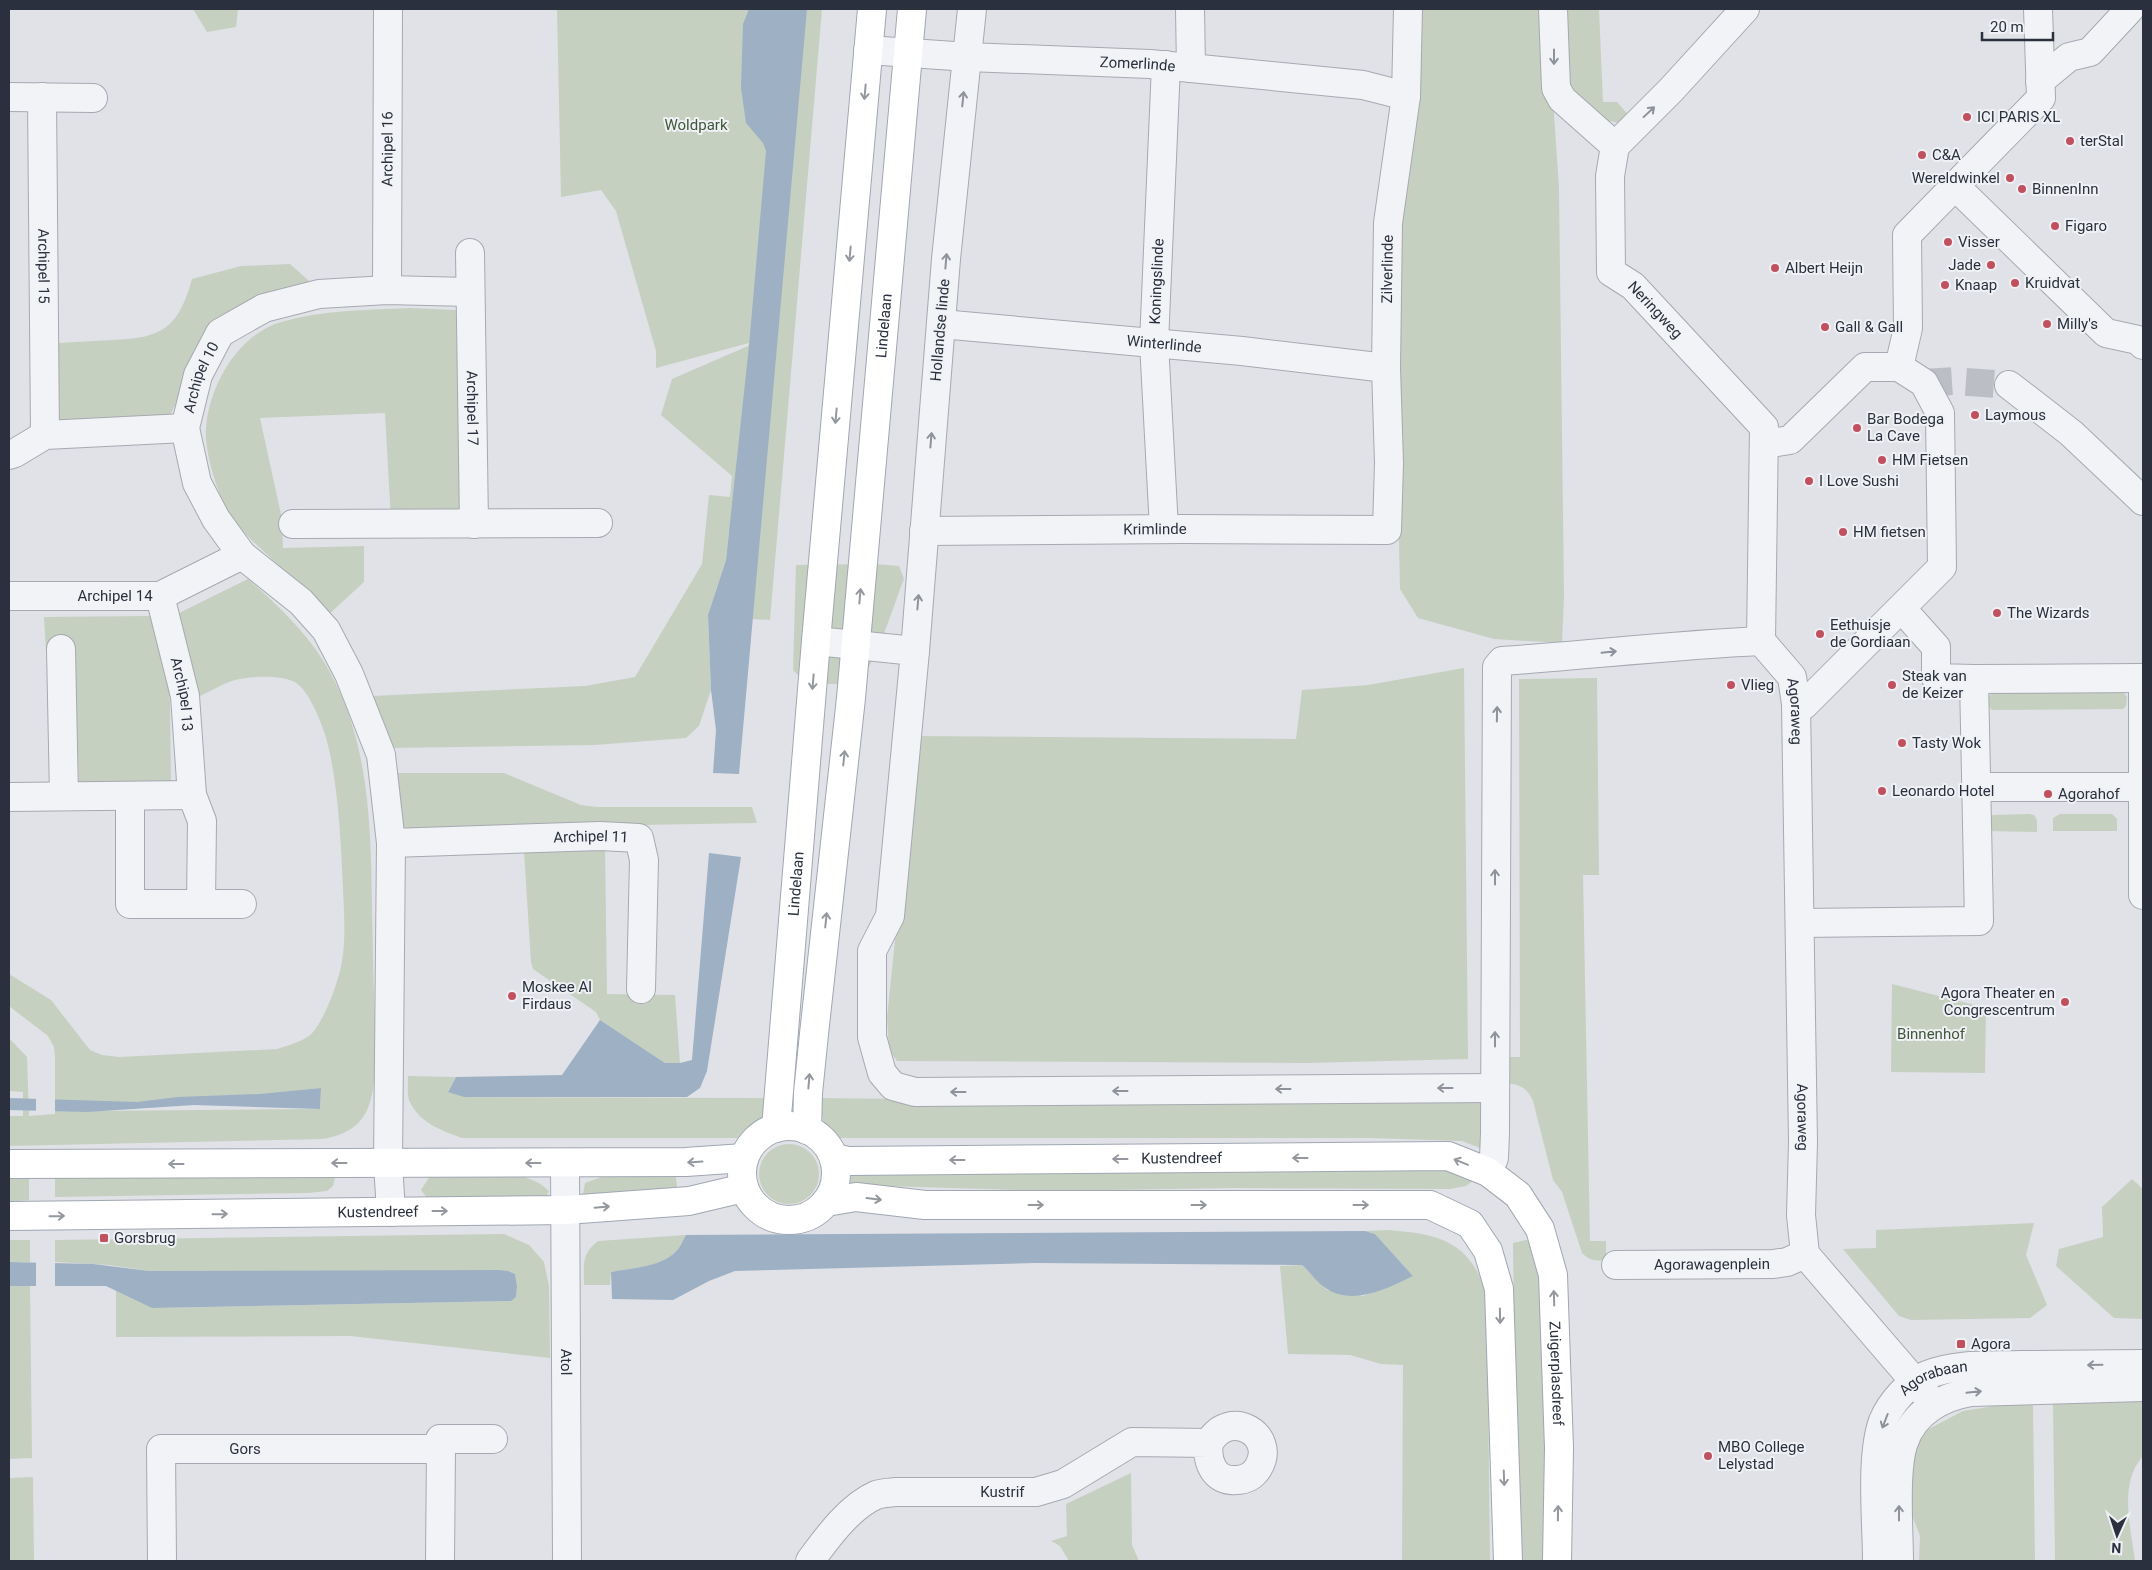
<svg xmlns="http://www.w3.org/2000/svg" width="2152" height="1570" font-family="Roboto,sans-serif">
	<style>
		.green { fill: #c5d0c1; fill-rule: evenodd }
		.water { fill: #9eb0c4 }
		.pier { fill: #e0e2e7 }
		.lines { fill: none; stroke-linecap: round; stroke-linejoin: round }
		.minor-tunnel { stroke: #bcbec5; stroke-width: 28; stroke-dasharray: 28 14; stroke-linecap: butt }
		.minor-casing { stroke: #a6a9b1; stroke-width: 30 }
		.major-casing { stroke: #a0a7b2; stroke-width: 30 }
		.minor { stroke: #f2f3f6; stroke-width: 28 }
		.major { stroke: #fff; stroke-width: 28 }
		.oneway { stroke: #8e929a }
		.oneway2 { stroke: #94989e }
		.poi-dot { fill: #c1505f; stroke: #eff1f5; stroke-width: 2 }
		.labels { text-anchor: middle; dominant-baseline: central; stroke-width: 4; stroke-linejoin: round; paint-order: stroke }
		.street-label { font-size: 15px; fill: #2a303d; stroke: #eff1f5 }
		.poi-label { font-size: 15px; fill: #2a303d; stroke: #eff1f5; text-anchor: start }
		.park-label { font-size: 15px; fill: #3e5739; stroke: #eff1f5 }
	</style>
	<rect width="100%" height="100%" fill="#e0e2e7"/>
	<!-- green -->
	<path class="green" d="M193,9H238L236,27L207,32Z
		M557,9H822L770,620L728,618L729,531L726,560L708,615L711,690L699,726L686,738L595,745L391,748L372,696L585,686L635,677L702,564L709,495L730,497L732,476L661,415L672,379L748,346L749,343L656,368V351L616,211L601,190L561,197Z
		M1420,9H1547L1559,188L1564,597L1562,643L1494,639L1418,618L1400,589L1397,448L1401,226Z
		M1564,9H1599L1603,102H1617L1630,117L1619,123L1600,119L1564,82Z
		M290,264L318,289L195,361L169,418L60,422L58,343C76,342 94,341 112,340C162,338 178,329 192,279L241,266Z
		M410,308L456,310L461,520L391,521L385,413L260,418L282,519L283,548L364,546V582L326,617C309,599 292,579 274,561C256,544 235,527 224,504C215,484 204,449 206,427C210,384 238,335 281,322C323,310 366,310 410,308Z
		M874,564L899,566L904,579C895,601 876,664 861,678C852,686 838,684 827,684C812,684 803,681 793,670L796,565Z
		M248,579C283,610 317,642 337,686C370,755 371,833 372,908C373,959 374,1010 376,1060C373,1102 370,1131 323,1139L9,1146V1116H23V1092L9,1091V1038L27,1057L29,1116L55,1114V1056L54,1047L48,1036L9,1006V974L51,1000L90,1050L102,1055L119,1057L277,1049C289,1045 306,1041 314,1031C326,1015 339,981 342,961C346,938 344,913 343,889C341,844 339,798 330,754C327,735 313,698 299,685C286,673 245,676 229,682C219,686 209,692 198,697L179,613ZM321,1088L320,1109L91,1111Z
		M150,616L168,675L170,704L171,786H79L75,650L46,651L44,617Z
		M1464,668L1468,1059L1307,1063L897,1061L889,1050L887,1018L916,736L1296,739L1302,690L1368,685Z
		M1597,678L1599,875H1583L1590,1241H1606V1260C1596,1261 1590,1261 1582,1253L1562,1192L1553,1180L1533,1101C1527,1087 1519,1084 1504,1083L1506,1057H1520L1519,679Z
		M1994,692L2124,693L2127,697L2126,706L2123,709L1992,710L1988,705L1989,696Z
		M395,773H504L581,805L597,807H752L757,823L400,829Z
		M2029,814L2034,815L2037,820V832L1988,831L1989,817L1993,815Z
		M2060,814H2112L2117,819V831H2053V818Z
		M605,849L607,994L675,995L680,1063H665L600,1020L596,1012L533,969L531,962L524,851Z
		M1892,984L1986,1008L1985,1073L1891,1072Z
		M408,1076L456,1077L448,1091L464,1097L773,1098L764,1120L742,1138H462C441,1130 419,1123 409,1100C407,1093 408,1083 408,1076Z
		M1471,1097L1483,1103L1485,1150L1462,1141L1370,1138H837L824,1124L818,1098L1071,1101Z
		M759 1174a30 30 0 1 1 60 0a30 30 0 1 1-60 0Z
		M1139,1168L1474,1170L1475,1179L1466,1186L1450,1189L1234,1188L1048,1191L850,1185L851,1175Z
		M618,1171H675L678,1194L593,1202L583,1194L585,1183Z
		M518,1175C531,1179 540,1182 549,1191L546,1197L428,1199L421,1190L430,1176Z
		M55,1178H335L333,1186L327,1191L308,1193L55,1197Z
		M9,1179H29V1200L9,1202Z
		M2132,1179L2143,1189V1319L2114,1318L2056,1266L2059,1249L2103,1237L2102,1207Z
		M2034,1223L2026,1255L2047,1305L2030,1318L1911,1320L1899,1316L1843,1249L1876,1248V1230Z
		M1388,1230C1440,1234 1471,1241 1487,1297L1490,1561H1402L1403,1365L1381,1364L1350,1355L1288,1354L1280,1266L1302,1265L1327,1290L1363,1296L1413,1276L1375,1234L1365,1231Z
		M504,1234L529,1245L544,1262L549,1286L550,1358L350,1336L116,1337V1290L152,1308L510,1301L516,1297L517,1286L515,1274L508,1271H149L109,1265L55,1262V1240Z
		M686,1235C683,1240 681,1246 678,1249C664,1267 631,1268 611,1272L610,1285H584C584,1264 581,1254 598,1241Z
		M9,1240H30V1262H9Z
		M1526,1240L1532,1241L1539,1245L1551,1447L1546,1561H1517L1513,1243Z
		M9,1286H30L32,1458L9,1459Z
		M2143,1401V1456C2118,1484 2131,1528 2135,1561H2055L2053,1403Z
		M2007,1404H2033L2035,1561H1919L1920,1536L1907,1502V1452L1923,1432L1963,1411Z
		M1131,1473L1132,1545L1139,1561H1069L1060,1546L1051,1541L1067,1536L1066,1504Z
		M33,1477L34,1561H9V1478Z"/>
	<!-- water -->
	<path class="water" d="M749,9H807L739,774L713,773L716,730L711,690L708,615L726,560L749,346L766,151L763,143L746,123L741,88L743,24Z
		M709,853L741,857L707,1071L700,1088L687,1097H464L448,1092L456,1077L562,1075L600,1020L665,1063H680L692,1060Z
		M321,1088L320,1109L194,1105L87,1112L9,1110V1098L137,1102L178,1097L259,1094Z
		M1365,1231L1375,1234L1413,1276C1388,1288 1354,1306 1327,1289C1318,1284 1310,1272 1302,1265L1035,1263L735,1271L709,1281L673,1300L612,1299L611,1272C631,1268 664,1267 678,1249C681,1246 683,1240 686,1235Z
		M9,1262L93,1264L149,1271L498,1270L508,1271L515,1274L517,1286L516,1297L511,1301L152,1308L106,1286H9Z"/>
	<!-- pier -->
	<path class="pier" d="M36,1096L55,1097V1114L36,1113Z
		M36,1260H55V1289H36Z"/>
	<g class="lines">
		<!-- minor-tunnel -->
		<path class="minor-tunnel" d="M1924,383L1954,381L2009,385"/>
		<defs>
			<g id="minor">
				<path d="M972,9L946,259L915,651L890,916L872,951V1037L882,1073L893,1086L915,1092L1494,1088"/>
				<path d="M1190,9L1191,68"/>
				<path d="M1553,9L1556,88L1562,99L1615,146"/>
				<path id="s1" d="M1745,9L1671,90L1615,146L1610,176L1611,272L1633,286L1764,427L1761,641"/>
				<path id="s2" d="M868,50L968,57L1150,64L1363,85L1406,96"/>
				<path d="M2040,81L2069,57L2090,52L2130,9"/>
				<path d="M9,97L93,98"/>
				<path id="s3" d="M42,97L45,435"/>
				<path d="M1955,186L2106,333L2138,340L2143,345"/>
				<path id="s4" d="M470,253L474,524"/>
				<path id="s5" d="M387,290L388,9"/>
				<path id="s6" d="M941,324L1242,351L1386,368"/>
				<path d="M1899,367L1908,328L1907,235L2041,98L2038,9"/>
				<path d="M2009,385L2071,433L2143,501"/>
				<path d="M1764,444L1790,440L1865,367H1899L1924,383L1940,413L1942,567L1804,705L1796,704"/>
				<path d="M9,455L15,453L45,435L185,428"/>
				<path d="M293,524L598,523"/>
				<path id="s7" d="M1164,529L1154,343L1166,65"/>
				<path id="s8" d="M924,531L1184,529L1387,530L1389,463L1386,368L1388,223L1406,96L1408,9"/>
				<path id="s9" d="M9,596H160L242,555"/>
				<path id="s10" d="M160,596L185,696L192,795L202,821L201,904"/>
				<path d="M816,641L915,651"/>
				<path id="s11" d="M1761,641L1792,677L1796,704L1803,1142L1801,1215L1805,1254L1934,1404"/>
				<path d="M61,649L64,796"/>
				<path d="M2143,678V779"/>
				<path d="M1974,679L2142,678"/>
				<path d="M1976,787H2143"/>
				<path d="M2143,795V895"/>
				<path d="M130,796V904H242"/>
				<path d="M9,797L192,795"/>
				<path id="s12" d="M391,843L600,836L639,838L644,860L641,989"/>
				<path d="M1800,923L1979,921L1974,679L1936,678V647L1902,609"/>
				<path id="s13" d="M565,1163L567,1561"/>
				<path d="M1488,1172L1494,1158L1495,1133L1497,667L1502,661C1588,655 1674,645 1761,641"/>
				<path id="s14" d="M391,1212L388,1163L391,843L381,755L349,674L326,630L301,602L242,555L216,519L197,483L185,428L198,375L220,333L264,308L319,294L387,290L469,292"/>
				<path id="s15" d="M1616,1265L1773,1264L1787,1262L1805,1254"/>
				<path id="s16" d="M162,1561L161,1449H441L440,1439H493"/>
				<path d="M440,1561L441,1449"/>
				<path id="s17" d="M810,1561C827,1538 849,1507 876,1495C882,1493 889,1493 895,1492H1036L1063,1484L1132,1442L1209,1443C1230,1406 1278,1436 1258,1468C1253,1476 1245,1480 1236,1480C1214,1482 1206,1461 1209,1443"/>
				<path id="s18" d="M1877,1561C1877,1523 1870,1456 1883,1421C1891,1402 1909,1382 1927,1375C1957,1363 1990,1366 2021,1365C2062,1365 2103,1364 2143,1364"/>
				<path d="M1899,1561C1899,1531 1894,1469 1904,1442C1914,1412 1942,1397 1971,1392L2143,1387"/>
			</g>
			<g id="major">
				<circle cx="789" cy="1173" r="47"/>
				<path id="s19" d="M776,1128L816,641L872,9"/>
				<path id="s20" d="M807,1130L808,1093L814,1034L851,698L912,9"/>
				<path id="s21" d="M834,1158L848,1161L1448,1156L1488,1172L1518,1195L1540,1229L1553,1275L1559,1448L1557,1561"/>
				<path d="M9,1164L686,1162L744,1158"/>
				<path d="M826,1202L856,1197L925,1205H1430L1470,1224L1488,1251L1499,1289L1508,1561"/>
				<path id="s22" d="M9,1216L566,1210L689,1201L744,1188"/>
			</g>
		</defs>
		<!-- minor casing -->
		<use href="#minor" class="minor-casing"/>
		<!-- major casing -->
		<use href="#major" class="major-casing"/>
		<!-- minor -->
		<use href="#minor" class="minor"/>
		<!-- major -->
		<use href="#major" class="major"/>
	</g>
	<!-- one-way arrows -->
	<defs><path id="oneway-shaft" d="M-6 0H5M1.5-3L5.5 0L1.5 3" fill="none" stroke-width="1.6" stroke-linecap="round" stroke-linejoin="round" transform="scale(1.25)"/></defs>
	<g class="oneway">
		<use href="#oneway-shaft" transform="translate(1554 57) rotate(90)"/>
		<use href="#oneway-shaft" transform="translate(963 99) rotate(-84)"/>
		<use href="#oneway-shaft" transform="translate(1649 112) rotate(-43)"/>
		<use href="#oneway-shaft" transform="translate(946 261) rotate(-85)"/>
		<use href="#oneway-shaft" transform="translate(931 440) rotate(-85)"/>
		<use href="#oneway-shaft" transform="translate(918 602) rotate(-85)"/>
		<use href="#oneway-shaft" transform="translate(1609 652) rotate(-6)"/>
		<use href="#oneway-shaft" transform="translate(1497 714) rotate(-89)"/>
		<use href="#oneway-shaft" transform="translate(1495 877) rotate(-90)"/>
		<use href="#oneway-shaft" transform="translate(1495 1039) rotate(-90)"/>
		<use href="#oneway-shaft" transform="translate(1445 1088) rotate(180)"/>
		<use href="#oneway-shaft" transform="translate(1283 1089) rotate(180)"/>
		<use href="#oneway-shaft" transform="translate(1120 1091) rotate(180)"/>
		<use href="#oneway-shaft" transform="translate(958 1092) rotate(180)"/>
		<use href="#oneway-shaft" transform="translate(2095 1365) rotate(179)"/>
		<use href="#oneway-shaft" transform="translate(1974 1392) rotate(-6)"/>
		<use href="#oneway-shaft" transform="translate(1885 1421) rotate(111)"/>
		<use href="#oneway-shaft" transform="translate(1899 1513) rotate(-90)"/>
	</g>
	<g class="oneway2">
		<use href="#oneway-shaft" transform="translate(865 92) rotate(95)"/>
		<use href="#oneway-shaft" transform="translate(850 254) rotate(95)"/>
		<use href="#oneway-shaft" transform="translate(836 416) rotate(95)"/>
		<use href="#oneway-shaft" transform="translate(860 596) rotate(-85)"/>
		<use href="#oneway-shaft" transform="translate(813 682) rotate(95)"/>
		<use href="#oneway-shaft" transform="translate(844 758) rotate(-84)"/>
		<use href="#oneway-shaft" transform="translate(826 920) rotate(-84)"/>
		<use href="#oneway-shaft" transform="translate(809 1081) rotate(-85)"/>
		<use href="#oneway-shaft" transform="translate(1300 1158) rotate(180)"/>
		<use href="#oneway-shaft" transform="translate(1120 1159) rotate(180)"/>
		<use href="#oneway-shaft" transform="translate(957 1160) rotate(180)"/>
		<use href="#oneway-shaft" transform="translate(695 1162) rotate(176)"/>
		<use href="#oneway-shaft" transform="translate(1461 1162) rotate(-158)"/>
		<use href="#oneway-shaft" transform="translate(339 1163) rotate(180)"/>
		<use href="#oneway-shaft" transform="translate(533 1163) rotate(-180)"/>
		<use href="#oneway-shaft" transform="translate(176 1164) rotate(180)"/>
		<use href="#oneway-shaft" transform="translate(874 1199) rotate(7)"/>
		<use href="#oneway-shaft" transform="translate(1036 1205)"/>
		<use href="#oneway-shaft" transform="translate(1199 1205)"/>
		<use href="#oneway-shaft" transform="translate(1361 1205)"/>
		<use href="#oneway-shaft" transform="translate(602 1207) rotate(-5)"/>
		<use href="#oneway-shaft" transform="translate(440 1211)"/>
		<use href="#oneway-shaft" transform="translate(220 1214) rotate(-1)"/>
		<use href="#oneway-shaft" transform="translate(57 1216) rotate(-1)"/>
		<use href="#oneway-shaft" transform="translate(1554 1298) rotate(-92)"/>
		<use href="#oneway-shaft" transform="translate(1500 1316) rotate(89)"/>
		<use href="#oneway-shaft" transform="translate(1504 1478) rotate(88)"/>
		<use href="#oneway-shaft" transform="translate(1558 1513) rotate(-89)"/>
	</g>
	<!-- markers -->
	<g class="poi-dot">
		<circle cx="1967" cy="117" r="5"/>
		<circle cx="2070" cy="141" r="5"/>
		<circle cx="1922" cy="155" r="5"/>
		<circle cx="2010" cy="178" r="5"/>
		<circle cx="2022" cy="189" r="5"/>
		<circle cx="2055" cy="226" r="5"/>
		<circle cx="1948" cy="242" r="5"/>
		<circle cx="1991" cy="265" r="5"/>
		<circle cx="1775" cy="268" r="5"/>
		<circle cx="2015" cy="283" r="5"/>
		<circle cx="1945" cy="285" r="5"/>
		<circle cx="2047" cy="324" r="5"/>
		<circle cx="1825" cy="327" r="5"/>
		<circle cx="1975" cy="415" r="5"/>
		<circle cx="1857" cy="428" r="5"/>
		<circle cx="1882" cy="460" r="5"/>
		<circle cx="1809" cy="481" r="5"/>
		<circle cx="1843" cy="532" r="5"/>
		<circle cx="1997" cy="613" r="5"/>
		<circle cx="1820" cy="634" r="5"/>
		<circle cx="1731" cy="685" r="5"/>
		<circle cx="1892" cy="685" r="5"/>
		<circle cx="1902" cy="743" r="5"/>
		<circle cx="1882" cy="791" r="5"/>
		<circle cx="2048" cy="794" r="5"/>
		<circle cx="512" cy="996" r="5"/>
		<circle cx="2065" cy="1002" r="5"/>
		<rect x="99" y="1233" width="10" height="10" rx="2.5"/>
		<rect x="1956" y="1339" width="10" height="10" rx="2.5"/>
		<circle cx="1708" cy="1456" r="5"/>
	</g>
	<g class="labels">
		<!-- street labels -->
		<g class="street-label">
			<text stroke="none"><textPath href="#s2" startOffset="270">Zomerlinde</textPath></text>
			<text stroke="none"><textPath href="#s5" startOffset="141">Archipel 16</textPath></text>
			<text stroke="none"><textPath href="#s3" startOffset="169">Archipel 15</textPath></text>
			<text stroke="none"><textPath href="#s8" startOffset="724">Zilverlinde</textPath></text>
			<text stroke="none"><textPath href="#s7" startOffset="248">Koningslinde</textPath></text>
			<text stroke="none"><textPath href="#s1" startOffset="374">Neringweg</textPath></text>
			<text stroke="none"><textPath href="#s20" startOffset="808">Lindelaan</textPath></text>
			<text transform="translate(940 330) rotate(-85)">Hollandse linde</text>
			<text stroke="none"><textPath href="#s6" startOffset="224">Winterlinde</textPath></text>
			<text stroke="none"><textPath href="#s14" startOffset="902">Archipel 10</textPath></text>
			<text stroke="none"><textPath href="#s4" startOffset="155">Archipel 17</textPath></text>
			<text stroke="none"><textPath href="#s8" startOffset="231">Krimlinde</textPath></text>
			<text stroke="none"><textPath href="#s9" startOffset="106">Archipel 14</textPath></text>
			<text stroke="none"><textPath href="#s10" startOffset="101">Archipel 13</textPath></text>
			<text stroke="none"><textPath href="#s11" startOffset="82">Agoraweg</textPath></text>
			<text stroke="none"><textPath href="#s12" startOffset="200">Archipel 11</textPath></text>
			<text stroke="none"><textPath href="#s19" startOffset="245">Lindelaan</textPath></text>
			<text stroke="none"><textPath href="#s11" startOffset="488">Agoraweg</textPath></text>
			<text stroke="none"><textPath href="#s21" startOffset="348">Kustendreef</textPath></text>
			<text stroke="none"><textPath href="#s22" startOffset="369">Kustendreef</textPath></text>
			<text stroke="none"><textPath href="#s15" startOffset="96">Agorawagenplein</textPath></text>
			<text stroke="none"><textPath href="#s13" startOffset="199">Atol</textPath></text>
			<text stroke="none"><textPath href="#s21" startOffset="882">Zuigerplasdreef</textPath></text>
			<text stroke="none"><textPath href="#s18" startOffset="211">Agorabaan</textPath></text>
			<text stroke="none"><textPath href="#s16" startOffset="196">Gors</textPath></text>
			<text stroke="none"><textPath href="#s17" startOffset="221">Kustrif</textPath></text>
		</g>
		<!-- poi labels -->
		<g class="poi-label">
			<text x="1977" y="117">ICI PARIS XL</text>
			<text x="2080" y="141">terStal</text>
			<text x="1932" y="155">C&amp;A</text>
			<text x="2000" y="178" text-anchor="end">Wereldwinkel</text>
			<text x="2032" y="189">BinnenInn</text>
			<text x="2065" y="226">Figaro</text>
			<text x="1958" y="242">Visser</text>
			<text x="1981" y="265" text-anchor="end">Jade</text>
			<text x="1785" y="268">Albert Heijn</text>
			<text x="2025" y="283">Kruidvat</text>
			<text x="1955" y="285">Knaap</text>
			<text x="2057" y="324">Milly's</text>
			<text x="1835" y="327">Gall &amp; Gall</text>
			<text x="1985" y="415">Laymous</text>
			<text x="1867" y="419">Bar Bodega<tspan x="1867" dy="17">La Cave</tspan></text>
			<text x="1892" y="460">HM Fietsen</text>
			<text x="1819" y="481">I Love Sushi</text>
			<text x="1853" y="532">HM fietsen</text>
			<text x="2007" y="613">The Wizards</text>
			<text x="1830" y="625">Eethuisje<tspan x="1830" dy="17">de Gordiaan</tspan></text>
			<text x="1902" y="676">Steak van<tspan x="1902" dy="17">de Keizer</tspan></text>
			<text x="1741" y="685">Vlieg</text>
			<text x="1912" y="743">Tasty Wok</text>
			<text x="1892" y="791">Leonardo Hotel</text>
			<text x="2058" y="794">Agorahof</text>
			<text x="522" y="987">Moskee Al<tspan x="522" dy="17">Firdaus</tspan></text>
			<text x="2055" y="993" text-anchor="end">Agora Theater en<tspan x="2055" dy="17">Congrescentrum</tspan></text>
			<text x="114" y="1238">Gorsbrug</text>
			<text x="1971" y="1344">Agora</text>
			<text x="1718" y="1447">MBO College<tspan x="1718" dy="17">Lelystad</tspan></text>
		</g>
		<!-- park labels -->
		<g class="park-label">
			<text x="696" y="125">Woldpark</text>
			<text x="1931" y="1034">Binnenhof</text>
		</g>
	</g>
	<!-- border -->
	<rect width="2152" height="1570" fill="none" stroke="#2a303d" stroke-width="20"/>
	<!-- north arrow -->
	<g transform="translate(2117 1535) rotate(183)" stroke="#eff1f5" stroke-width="4" paint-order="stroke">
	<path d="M0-4L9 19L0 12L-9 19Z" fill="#2a303d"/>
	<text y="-8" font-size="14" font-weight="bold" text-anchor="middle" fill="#2a303d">N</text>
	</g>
	<!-- scale -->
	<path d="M1982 32v8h71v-8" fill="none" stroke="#2a303d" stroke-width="2.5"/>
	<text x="1990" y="32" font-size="15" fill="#2a303d" stroke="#eff1f5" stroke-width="4" paint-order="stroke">20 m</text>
</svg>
